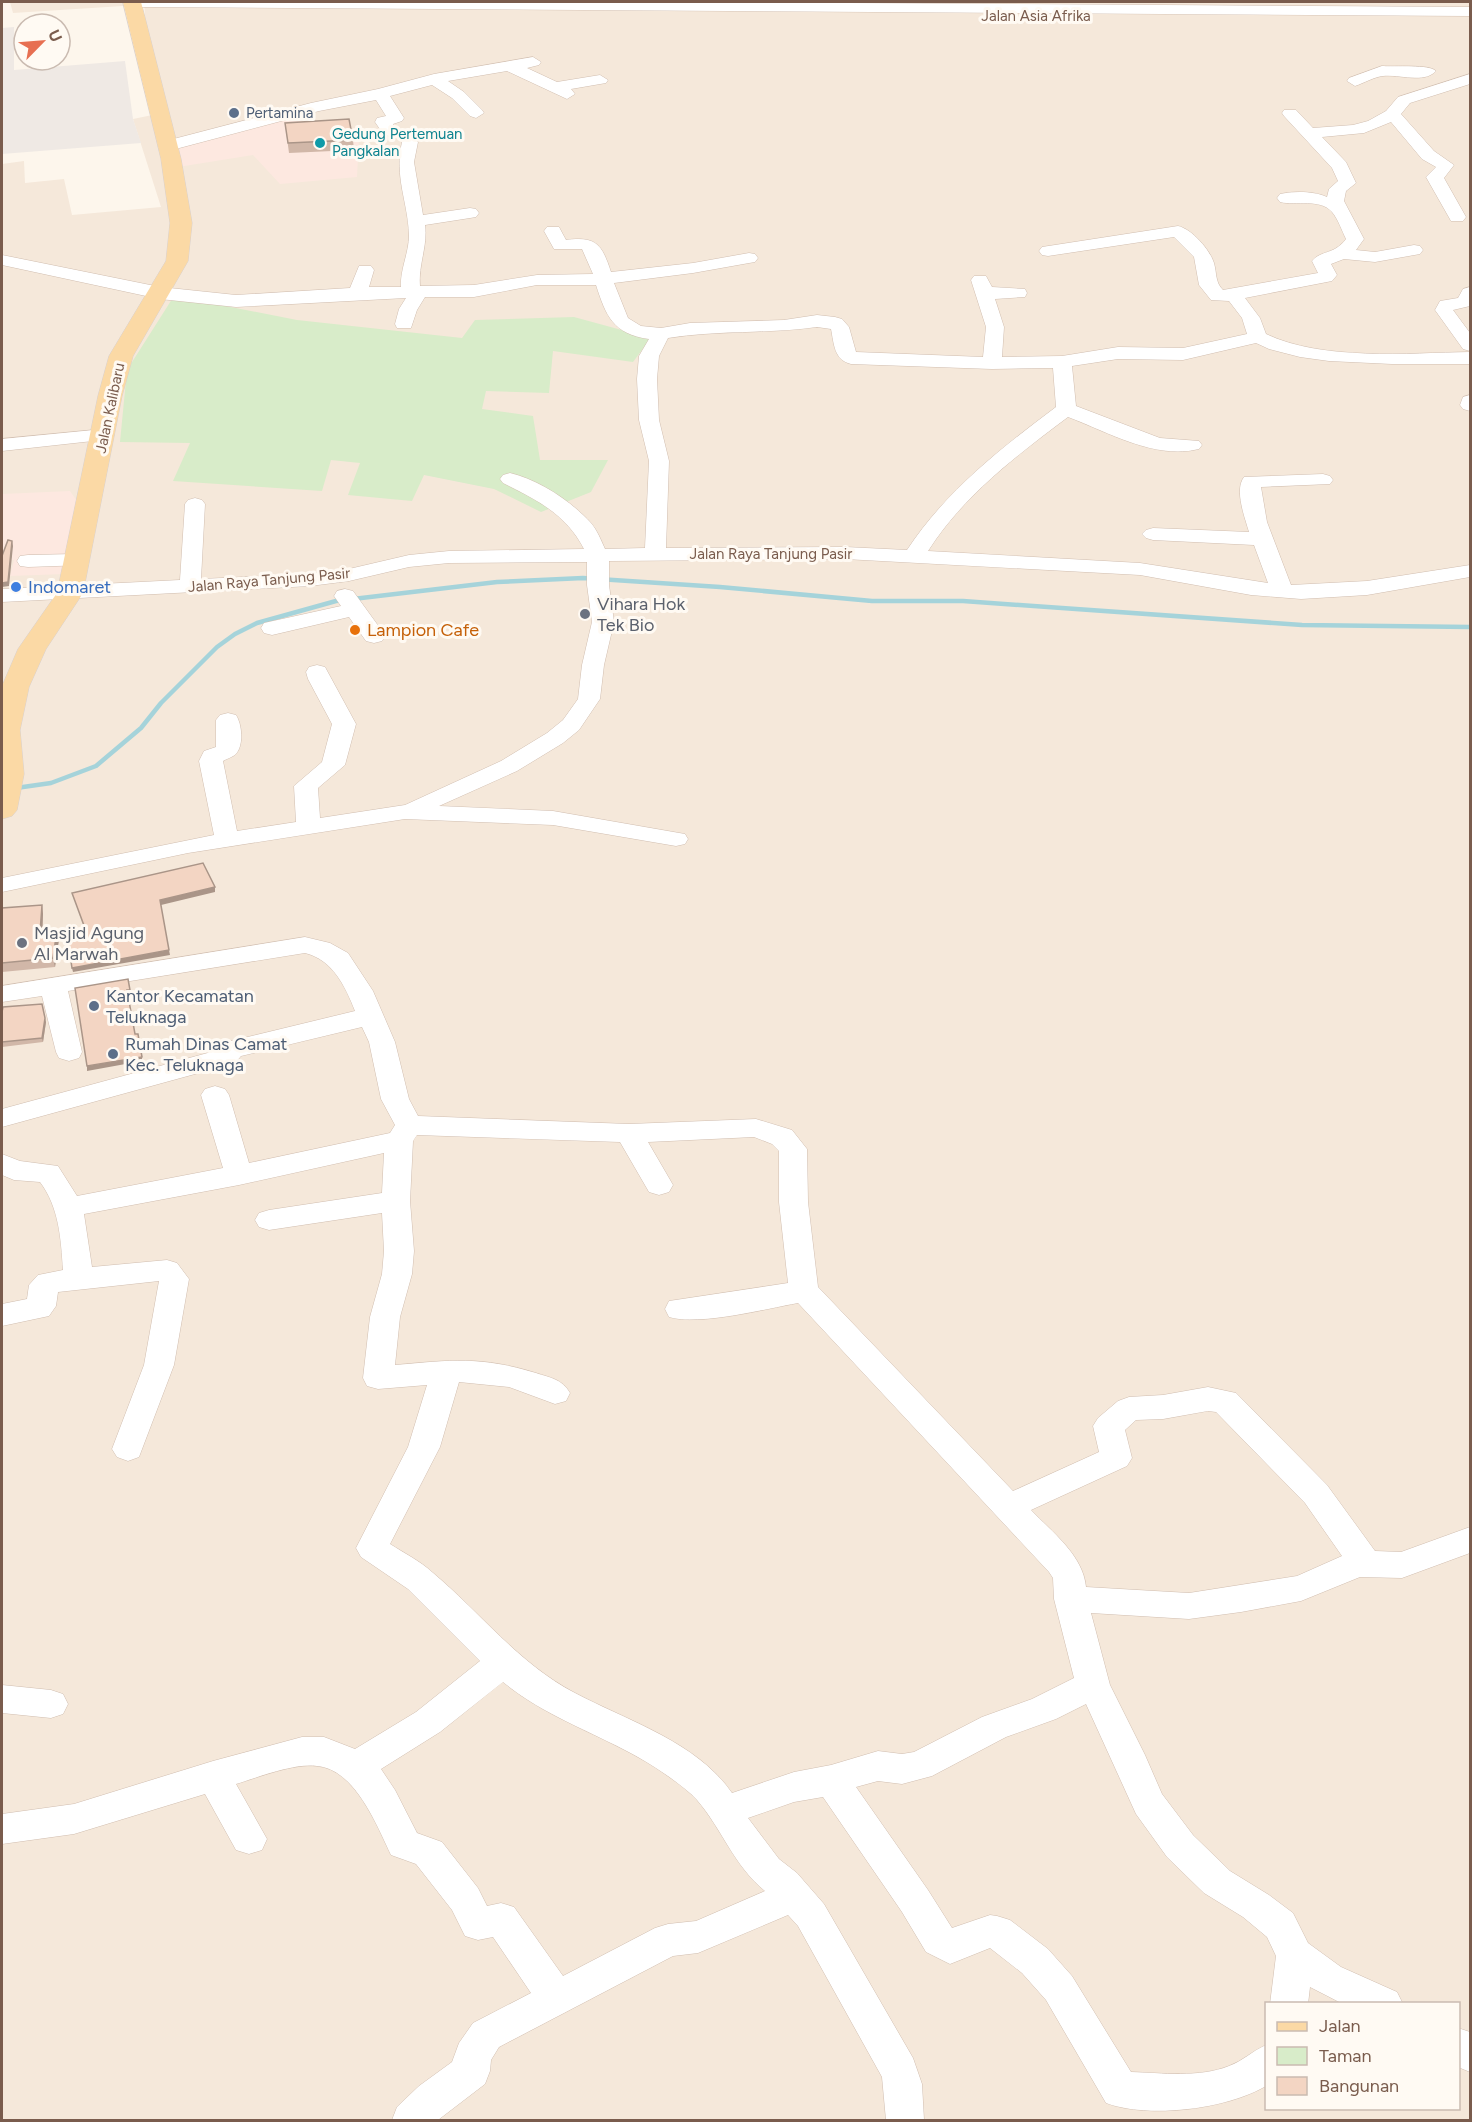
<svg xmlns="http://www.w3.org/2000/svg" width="1472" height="2122" font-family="Figtree,sans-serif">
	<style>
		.residential { fill: #f5e8da; fill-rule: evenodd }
		.commercial { fill: #fde8e0 }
		.industrial { fill: #efe9e4 }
		.green { fill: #d8ecc9 }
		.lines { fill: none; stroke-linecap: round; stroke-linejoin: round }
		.stream { stroke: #a5d3da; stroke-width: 4.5 }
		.minor-casing { stroke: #d1beb0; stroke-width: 1 }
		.major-casing { stroke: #dad1cd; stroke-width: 1 }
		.minor { fill: #fff; fill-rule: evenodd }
		.major { fill: #fbd9a5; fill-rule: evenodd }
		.wall { fill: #d1b7a8 }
		.shaded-wall { fill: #aa9588 }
		.building { fill: #f3d5c3; stroke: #aa9588; stroke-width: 1.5 }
		.service-dot { fill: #5c6f8a; stroke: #fffaf3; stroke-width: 2 }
		.culture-dot { fill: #0f9aa8; stroke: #fffaf3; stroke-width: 2 }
		.shop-dot { fill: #3f7fe0; stroke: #fffaf3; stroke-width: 2 }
		.worship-dot { fill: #6b7280; stroke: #fffaf3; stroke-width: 2 }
		.food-dot { fill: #e8710a; stroke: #fffaf3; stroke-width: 2 }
		.labels { text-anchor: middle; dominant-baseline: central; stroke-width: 6; stroke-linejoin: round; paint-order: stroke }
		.far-street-label { font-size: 15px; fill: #7a5c4d; stroke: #fffaf3 }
		.far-service-label { font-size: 15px; fill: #4e5e75; stroke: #fffaf3; text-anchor: start }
		.far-culture-label { font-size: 15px; fill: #0d838f; stroke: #fffaf3; text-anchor: start }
		.shop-label { font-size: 18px; fill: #366cbe; stroke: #fffaf3; text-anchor: start }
		.worship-label { font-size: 18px; fill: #5b616d; stroke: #fffaf3; text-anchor: start }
		.food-label { font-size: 18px; fill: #c56008; stroke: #fffaf3; text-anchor: start }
		.service-label { font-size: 18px; fill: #4e5e75; stroke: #fffaf3; text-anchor: start }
	</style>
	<rect width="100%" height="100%" fill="#fdf6ec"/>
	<!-- residential -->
	<path class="residential" d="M10,2H123V6L13,13Z
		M144,2H1470V2120H2V164L24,161L25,183L64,179L72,215L161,207L133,119L167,112L146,29ZM1266,2004H1458V2108H1266Z"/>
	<!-- commercial -->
	<path class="commercial" d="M287,114L308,124L346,120L359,138L357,177L280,184L253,155L178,167L170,146Z
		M70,491L81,507L65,574L10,576L14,560L2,561V494Z"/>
	<!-- industrial -->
	<path class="industrial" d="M14,27V70L125,61L133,119L141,143L2,154V28Z"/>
	<!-- green -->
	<path class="green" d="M174,296L297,320L462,338L475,320L574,317L651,338L633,362L553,351L549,393L486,391L482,409L533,416L540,460H608L591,492L541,512L494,489L424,475L412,501L348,495L360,463L331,460L322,491L173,481L190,443L120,442L127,370Z"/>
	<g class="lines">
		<!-- stream -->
		<path class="stream" d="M2,790L51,783L96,766L141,728L161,703L217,647L235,634L257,623L336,601L497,582L583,578L720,587L872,601H963L1302,625L1470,627"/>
		<defs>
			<path id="minor" d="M126,2H687L1470,7V16L152,7H127L124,4Z
				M533,57L541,62L539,65L527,68L557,82L600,75L608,80L606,83L571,89L575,94L567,99L507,71L448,81L464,92L482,110L484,113L476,118L470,116L452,98L432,85L390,96L404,118L402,121L393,124L398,131L390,136L384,135L375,122L377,118L386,116L376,100L319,111L168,151L160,146L162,142L311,103L378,89L434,74Z
				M1382,66C1394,67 1430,64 1436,71C1424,84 1399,74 1383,76C1374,77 1364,83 1355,86L1347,81L1349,78Z
				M1470,74V84L1410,103L1401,114L1434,151L1454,165L1444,178L1466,217L1463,221H1451L1426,177L1436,167L1422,159L1391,122L1364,133L1322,137L1346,162L1356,183L1346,191L1344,201L1364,239L1356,250L1375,252L1414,245L1420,246L1423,250L1420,254L1375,262L1344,259L1331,264L1337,275L1332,281L1245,298L1260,318L1266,334C1323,361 1407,353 1470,352V364H1392L1329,361L1300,357L1269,349L1256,343L1183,360L1118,359L1072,366L1076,406L1160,438L1199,441L1202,445L1199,449C1155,460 1108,432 1068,417C1016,456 963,496 928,551L1140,563L1268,583L1254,545L1153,540L1146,538L1142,534L1146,530L1153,528L1249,532C1245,518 1234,490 1244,477L1323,474L1330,476L1333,480L1330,484L1261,487L1267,522L1291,585L1367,581L1470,565V577L1367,595L1301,599L1251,595L1140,575L845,559L609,561V585L614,622L604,665L600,699L579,730L563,743L517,771L439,806L553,811L685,834L688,839L685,844L676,846L553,825L405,819L188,853L2,892V878L214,835L199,761L204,751L216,747V720L220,715L228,713L236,715C242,724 244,745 236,754C233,757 226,759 223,761L237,831L296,822L294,786L322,762L332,724L308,679L306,672L309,667L317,665L325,667L356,724L345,765L318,788L320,818L405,805L501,761L547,733L563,720L578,699L582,665L592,622L587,585V562L449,563L409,567L349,581L310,586L2,602V589L180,580L185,504L188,500L195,498L202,500L205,504L201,579L310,574L349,569L409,555L449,551L584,549C566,514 537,500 503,483L500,479L503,475L510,473C539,480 571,501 591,523C597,530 601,540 605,549L645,548L649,461L639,420L637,379L639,356L649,339C613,334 606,316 596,285H537L474,297H425L417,310L411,328H397L395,324L399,309L406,298L236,307L160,299L2,265V255L160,287L236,295L350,288L359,266H371L374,270L369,287H401C400,269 409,253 409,235C408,202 394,177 402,142L410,137L418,142L414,162L423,215L470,208L476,209L479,213L476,217L470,218L425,225C428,246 418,265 420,286L474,285L537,275L593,274L582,249H554L544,231L547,227H559L566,240C597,236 602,245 611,272L693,263L749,253L755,254L758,258L755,262L749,263L693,273L614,283L628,318L641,326L661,328L690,323L784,320L817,315L835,317L842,319L849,327L856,352L983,357L986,327L971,280L974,276H986L992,287L1025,289L1027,293L1025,297L995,299L1004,327L1002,357L1062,356L1118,347L1183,348L1247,334L1242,318L1229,301L1211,300L1199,285L1194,257L1174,237L1048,256L1042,255L1039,251L1042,247L1178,226C1192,229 1210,250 1214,263C1217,274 1215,282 1223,290L1318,273L1312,261C1321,250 1334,255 1346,239C1342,231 1338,219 1332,212C1320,198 1296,206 1280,202L1277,198L1280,194C1294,191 1314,191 1327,197L1329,189L1338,181L1332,168L1284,116L1282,113L1284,110H1296L1313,128L1353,125L1368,121L1386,111L1398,97ZM817,327L831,329C834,344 834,360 851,364L992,369L1053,368L1056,407C1000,449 946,491 907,550L845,547L666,548L669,461L659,420L657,379L659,356L668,338C717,330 768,334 817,327Z
				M1470,287V306L1453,310L1470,333V351L1463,349L1435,310L1440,301L1458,298L1463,289Z
				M1470,395V411L1463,409L1460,405L1463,397Z
				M104,429L111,431L114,435L111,439L2,451V439Z
				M77,554L85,555L88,560L85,565L28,567L20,566L17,561L20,556L28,555Z
				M345,589L353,591L382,631L385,636L382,641L374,643L366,641L349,617L272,635L264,633L261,628L264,623L341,606L334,596L337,591Z
				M305,937L330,943L348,953L373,991L395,1042L409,1099L418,1116L629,1124L756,1119L792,1130L807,1149L808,1202L818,1287L1013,1491L1099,1452L1093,1426L1098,1418L1118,1401L1129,1397L1163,1395L1208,1387L1236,1393L1327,1485L1375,1551L1401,1552L1470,1527V1553L1402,1578L1360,1577L1301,1601L1241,1612L1189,1619L1091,1613L1110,1685L1145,1755L1162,1794L1193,1835L1230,1871L1269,1895L1293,1913L1308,1943L1341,1967L1397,1992L1403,2004H1343L1310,1987L1308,2004H1270L1276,1956L1267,1937L1243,1917L1204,1893L1167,1857L1136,1814L1086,1704L1056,1719L1006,1737L932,1776L902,1784L878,1781L856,1787L928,1890L952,1928L990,1915L997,1916L1010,1920L1048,1949L1072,1976L1131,2072C1162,2073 1199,2078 1229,2066C1243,2061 1252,2051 1266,2045V2086C1227,2109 1149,2119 1106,2103L1046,2000L1022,1973L990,1948L950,1964L926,1952L902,1912L823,1797L794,1802L748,1818L779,1859L797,1873L824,1904L913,2058L922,2084L924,2120H886L882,2077L798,1926L788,1915L698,1953L673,1956L499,2047L491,2060L490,2071L485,2084L438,2120H392L397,2107L419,2086L452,2062L459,2043L473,2023L531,1993L493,1937L478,1940L465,1936L452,1910L416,1864L391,1855C377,1826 355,1769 317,1766C294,1763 259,1777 236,1784L267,1839L262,1850L249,1854L236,1850L205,1794L74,1834L2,1844V1814L74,1804L213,1761L302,1737H324L355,1749L416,1712L480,1661L408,1589L361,1557L356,1548L408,1447L427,1385L378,1389L367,1386L363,1378L370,1317L382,1274L384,1251L382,1213L269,1230L259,1227L255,1220L259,1213L269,1210L382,1193L384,1153L239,1185L84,1214L92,1267L167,1260L177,1263L189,1279L174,1365L139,1457L128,1461L117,1457L112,1449L144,1365L159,1281L58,1292L56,1306L49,1316L2,1326V1304L27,1299L29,1285L38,1275L63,1270C61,1239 59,1207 40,1182L14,1180L2,1175V1154L20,1161L58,1166L77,1196L223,1168L201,1095L205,1089L215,1086L225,1089L229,1095L249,1163L390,1133L395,1125L381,1099L369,1042L362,1027L241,1056L235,1063L2,1127V1109L215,1051L223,1043L355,1011C345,986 333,960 305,953L68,991L82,1052L79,1058L69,1061L59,1058L56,1052L42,996L2,1002V986ZM417,1135L620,1142L649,1192L659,1195L669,1192L673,1185L648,1142L754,1137L772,1144L779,1151V1202L788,1283L669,1301L665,1309L669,1317C699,1326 765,1309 798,1303L1049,1572L1053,1578L1054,1599L1074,1678L1032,1699L982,1717L914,1752L902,1754L878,1751L831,1765L794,1772L732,1793C697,1742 628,1721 575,1693C518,1663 481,1613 432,1572C420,1561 404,1553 390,1544L440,1447L459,1382L509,1387L555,1404L566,1401L570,1393C562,1379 551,1378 536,1373C481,1356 451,1360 395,1365L400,1317L412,1274L414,1251L410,1201L413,1141ZM1208,1411L1216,1412L1305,1503L1342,1556L1297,1576L1189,1593L1086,1587C1083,1555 1052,1532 1031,1510L1127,1466L1132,1458L1125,1430L1136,1420L1163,1419ZM503,1682C551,1722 614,1738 665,1774C675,1781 689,1791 697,1800C722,1829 734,1866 765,1891L696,1921L668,1924L655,1928L563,1976L514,1907L501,1903L487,1906L478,1888L442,1842L417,1833L395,1790L381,1769L440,1732Z
				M2,1685L51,1690L63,1694L68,1704L63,1714L51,1718L2,1713Z
				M1458,2028L1470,2032V2072L1458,2067Z"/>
			<path id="major" d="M123,2H141L181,159L192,223L188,261L133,356L122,396L83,593L46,649L29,687L20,730L24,774L17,810L12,816L2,819V686L18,649L57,593L98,396L109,356L166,261L170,223L161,159Z"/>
		</defs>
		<!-- minor casing -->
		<use href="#minor" class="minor-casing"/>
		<!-- major casing -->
		<use href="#major" class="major-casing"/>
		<!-- minor -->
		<use href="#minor" class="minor"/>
		<!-- major -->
		<use href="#major" class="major"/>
	</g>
	<!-- wall -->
	<path class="wall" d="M285,123L353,140L354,150L289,153Z
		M42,905L43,914L42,932L59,939L55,967L2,972V908Z
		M2,1012L46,1022L43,1042L2,1047Z"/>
	<!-- shaded-wall -->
	<path class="shaded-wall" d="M12,541L13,546L9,586L2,587V583Z
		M215,887V892L161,905L160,900Z
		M42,905L43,914L42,941L40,933Z
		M57,930L59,939L55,967L53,958Z
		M169,950L170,955L73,972L72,968Z
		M45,1018L46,1022L43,1042L42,1038Z
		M142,1057V1061L87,1071V1066Z"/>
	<!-- building -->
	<path class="building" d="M349,119L353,140L288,143L285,123Z
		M8,540L12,541L8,582L2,583V556Z
		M203,863L215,887L160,900L169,950L72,968L67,934L86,931L72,893Z
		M42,905L40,933L57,930L53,958L2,963V908Z
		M128,979L130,990H127L135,1034H138L142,1057L87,1066L75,988Z
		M42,1004L45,1018L42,1038L2,1042V1012L3,1007Z"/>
	<!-- markers -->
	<g class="service-dot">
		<circle cx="234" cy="113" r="6"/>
		<circle cx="94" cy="1006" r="6"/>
		<circle cx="113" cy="1054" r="6"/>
	</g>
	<circle class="culture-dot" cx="320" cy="143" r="6"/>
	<circle class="shop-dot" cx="16" cy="587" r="6"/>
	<g class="worship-dot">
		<circle cx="585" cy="614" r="6"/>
		<circle cx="22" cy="943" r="6"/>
	</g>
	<circle class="food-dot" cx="355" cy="630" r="6"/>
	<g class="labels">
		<!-- far-street labels -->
		<g class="far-street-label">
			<text x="1036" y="16">Jalan Asia Afrika</text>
			<text transform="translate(110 408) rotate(-78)">Jalan Kalibaru</text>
			<text x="771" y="554">Jalan Raya Tanjung Pasir</text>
			<text transform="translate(269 580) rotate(-5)">Jalan Raya Tanjung Pasir</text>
		</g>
		<!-- far-service labels -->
		<g class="far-service-label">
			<text x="246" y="113">Pertamina</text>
		</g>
		<!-- far-culture labels -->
		<g class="far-culture-label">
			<text x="332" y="134">Gedung Pertemuan<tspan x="332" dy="17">Pangkalan</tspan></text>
		</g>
		<!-- shop labels -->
		<g class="shop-label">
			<text x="28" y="587">Indomaret</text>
		</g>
		<!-- worship labels -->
		<g class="worship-label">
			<text x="597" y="604">Vihara Hok<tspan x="597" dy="21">Tek Bio</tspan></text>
			<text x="34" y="933">Masjid Agung<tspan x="34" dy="21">Al Marwah</tspan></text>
		</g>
		<!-- food labels -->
		<g class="food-label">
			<text x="367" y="630">Lampion Cafe</text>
		</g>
		<!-- service labels -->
		<g class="service-label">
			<text x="106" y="996">Kantor Kecamatan<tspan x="106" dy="21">Teluknaga</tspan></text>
			<text x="125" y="1044">Rumah Dinas Camat<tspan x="125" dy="21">Kec. Teluknaga</tspan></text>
		</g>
	</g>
	<!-- border -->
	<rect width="1472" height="2122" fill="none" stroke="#7a5c4d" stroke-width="6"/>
	<!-- legend -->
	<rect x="1265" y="2002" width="195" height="108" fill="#fffaf3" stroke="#cabbb1" stroke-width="1.5"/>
	<rect x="1277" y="2022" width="30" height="9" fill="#fbd9a5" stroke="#cabbb1" stroke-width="1.5"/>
	<text x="1319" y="2032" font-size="18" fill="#7a5c4d">Jalan</text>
	<rect x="1277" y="2047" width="30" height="18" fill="#d8ecc9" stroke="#cabbb1" stroke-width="1.5"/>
	<text x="1319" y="2062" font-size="18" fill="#7a5c4d">Taman</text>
	<rect x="1277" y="2077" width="30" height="18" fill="#f3d5c3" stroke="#cabbb1" stroke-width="1.5"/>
	<text x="1319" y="2092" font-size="18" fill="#7a5c4d">Bangunan</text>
	<!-- north arrow -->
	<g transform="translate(42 42) rotate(65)"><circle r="28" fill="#fffaf3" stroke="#cabbb1" stroke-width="1.5"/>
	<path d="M0-4.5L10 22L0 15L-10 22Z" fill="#e76f51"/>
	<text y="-9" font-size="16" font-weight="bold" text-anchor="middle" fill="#7a5c4d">U</text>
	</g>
</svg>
